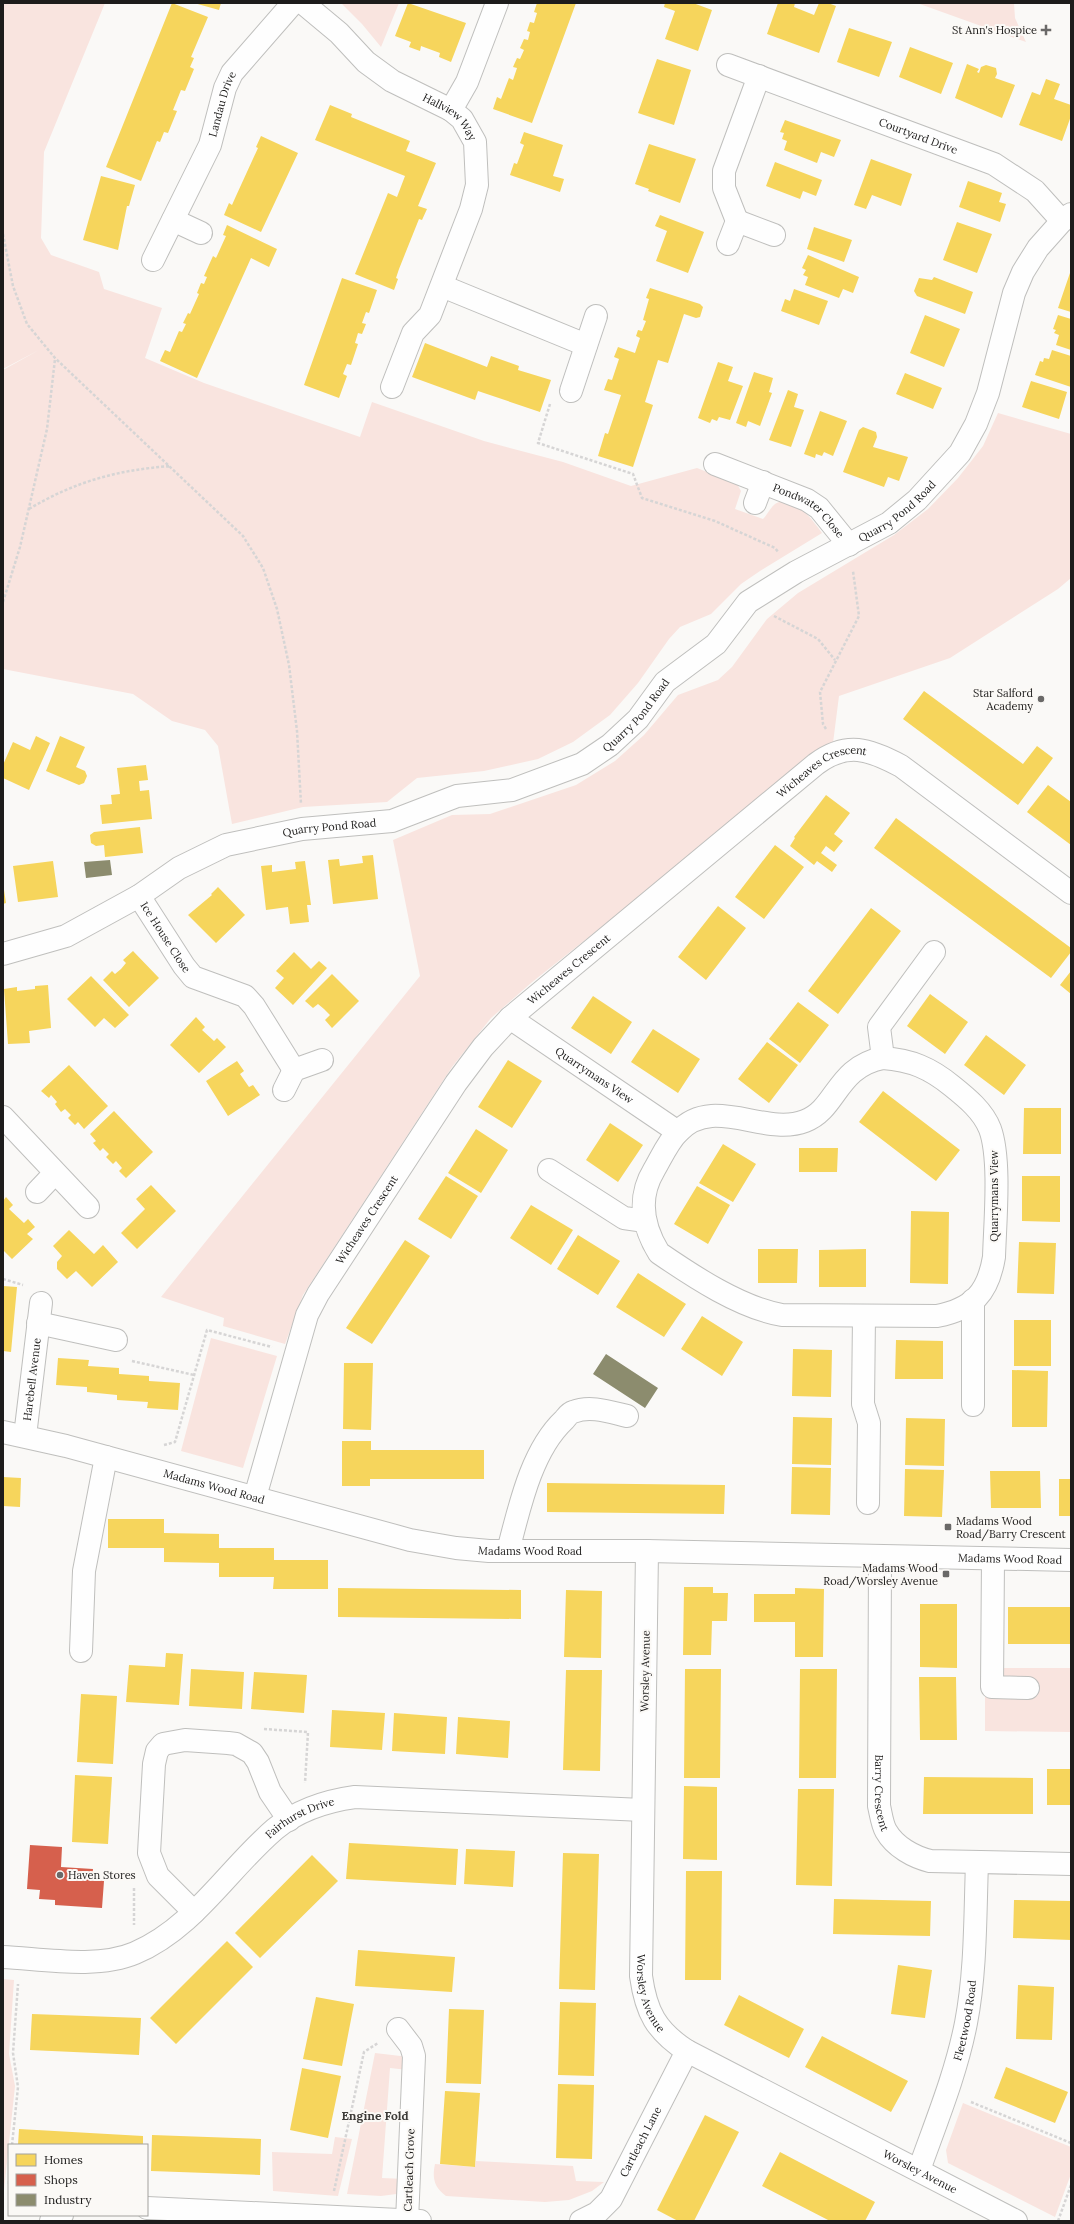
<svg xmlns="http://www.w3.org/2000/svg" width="1074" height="2224" font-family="Lora,serif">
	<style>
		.green { fill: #f9e4df }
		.homes { fill: #f6d55c }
		.shops { fill: #d6604d }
		.industry { fill: #8c8c6e }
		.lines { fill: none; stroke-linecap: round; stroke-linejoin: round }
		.minor-casing { stroke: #bfbfbd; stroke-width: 24 }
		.path { stroke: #d6d5d5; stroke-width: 2.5; stroke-dasharray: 3 2; stroke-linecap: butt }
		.minor { stroke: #fefefe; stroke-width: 22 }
		.poi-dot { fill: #6a6968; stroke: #fbf9f6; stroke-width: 1.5 }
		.labels { text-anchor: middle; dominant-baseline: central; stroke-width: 4; stroke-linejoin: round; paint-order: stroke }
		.poi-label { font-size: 11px; fill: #1d1c1b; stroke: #fbf9f6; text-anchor: end }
		.street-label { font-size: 11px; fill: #1d1c1b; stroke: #fbf9f6 }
		.neighbourhood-label { font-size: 12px; font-weight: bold; fill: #3d3b38; stroke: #fbf9f6 }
	</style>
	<rect width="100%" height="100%" fill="#faf9f7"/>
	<!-- green -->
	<path class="green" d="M3,3H105L44,152L41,238L51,255L99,272L104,289L162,308L145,358L204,383L360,437L372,402L484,441L563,462L631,486L697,468L737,484L741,491L735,509L763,519C767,515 771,507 775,504C793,492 814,522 822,533L760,571L741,584L711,614L680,627L669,639L638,683L610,715L573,742L538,759L484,771L417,778L387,802L303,807L232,824L218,746L205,730L172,721L133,694L3,669V370L39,350L3,369Z
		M341,3H399L381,47L362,24Z
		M917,3H1014L1015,18L1026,42Z
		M998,413L1071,434V578L1058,589L950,658L839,696L833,743L531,983L491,1018L452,1067L303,1295L285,1344L223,1326L224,1318L161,1297L420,976L393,840L452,815L490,814L576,785L615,761L644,735L678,695L718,680L732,667L767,619L798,593L894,535L928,509L958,478L983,446Z
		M211,1338L277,1356L243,1468L181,1451Z
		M985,1606L1000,1668H1071V1732L985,1731Z
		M3,1979L14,1980L9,2054L15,2086L4,2190Z
		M375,2053L409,2057L408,2070L390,2068L382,2178L405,2179L404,2193L381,2196L347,2194Z
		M963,2103L1071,2147V2174L1055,2217L948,2163L946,2150Z
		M335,2137L352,2139L338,2196L273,2191L272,2152L332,2154Z
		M476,2161L573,2166L576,2181L604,2182L592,2191L569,2200L545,2202L446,2196C434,2187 432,2178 435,2164L475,2167Z"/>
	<!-- homes -->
	<path class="homes" d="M172,3L208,17L191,57L194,58L190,67L194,69L185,91L181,90L173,110L177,111L168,133L164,132L160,142L157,141L141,181L106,167Z
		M194,3H221L219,10Z
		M408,3L466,23L451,62L439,57L440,53L421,46L420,51L409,47L411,42L395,36Z
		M537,3H576L532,123L493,109L497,97L501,99L509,78L513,80L517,68L513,67L517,58L520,59L524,50L520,48L524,39L528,40L530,32L527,31L530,22L534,23L537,13L534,12Z
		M665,3H693L712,10L698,51L665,39L675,11L664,7Z
		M778,3H795L794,7L814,15L819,3H828L836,6L819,53L767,34Z
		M849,28L892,42L879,77L837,62Z
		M910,47L953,63L941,94L899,77Z
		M657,59L691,70L674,125L638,113Z
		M967,64L979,69L977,72L979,73L981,67L986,65L996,68L997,74L995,78L1015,85L1002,118L955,98Z
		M1046,79L1060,84L1054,99L1071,105V116L1062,141L1019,125L1032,92L1040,95Z
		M330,105L352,114L351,117L410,141L406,151L436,163L418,206L427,209L422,220L419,219L399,269L396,278L398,279L394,290L355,274L388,193L397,197L405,176L315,140Z
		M785,120L841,140L834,157L821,152L817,163L784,150L787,141L782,139L784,133L780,132Z
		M524,132L563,145L553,176L564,179L560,192L510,175L514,163L517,164L524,145L520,143Z
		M261,136L298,153L261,232L224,215L229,203L232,205L236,196L258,148L256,147Z
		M649,144L696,159L680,203L648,191L649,189L635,184Z
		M871,159L912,174L901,206L872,195L866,209L854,205Z
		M775,162L822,180L816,196L803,191L800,199L766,186Z
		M101,176L135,185L129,206H127L118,250L83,240Z
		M968,181L1002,193L999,202L1006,204L1000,222L959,207Z
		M660,215L704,232L688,273L656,261L667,231L655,226Z
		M957,222L992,234L977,273L943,260Z
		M227,225L277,249L269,267L251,258L197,378L160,361L165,350L170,352L179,331L182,332L186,324L183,323L188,313L190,314L199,294L197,293L201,283L204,284L207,277L204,276L213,256L216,258L226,236L223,235Z
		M814,227L852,240L844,262L807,249Z
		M808,255L859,277L853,293L843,289L839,298L805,285L808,277L803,275L806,270L802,268Z
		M1071,270V312L1058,308Z
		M934,277L973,292L965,314L917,296L914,291L919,278L932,280Z
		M342,278L377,290L369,313L366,312L362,323L366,324L362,334L358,333L355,343L358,344L351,365L347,364L343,374L347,376L339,398L304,385Z
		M650,288L700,304L703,307L700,317L696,318L684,314L668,363L658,360L645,402L653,405L633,467L598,456L605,433L608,434L621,395L604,390L608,379L612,380L619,359L614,357L618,347L635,353L640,338L636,336L638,330L642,331L646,321L643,320L649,299L646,298Z
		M794,289L828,301L819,325L781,311L785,299L790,301Z
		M925,315L960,329L944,367L910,353Z
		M1058,315L1071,319V350L1056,345L1059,335L1054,333L1056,330L1053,329Z
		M425,343L487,367L491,356L519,366L518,370L551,380L540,412L478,391L475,400L412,377Z
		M1052,350L1071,356V387L1035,375L1040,361L1043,362L1044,358L1049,359Z
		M718,362L733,367L728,381L743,386L730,420L719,417L717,421L712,419L710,423L698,418Z
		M754,372L773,378L769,392L772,393L760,426L748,421L746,427L736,423Z
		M905,373L942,388L933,409L896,394Z
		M1031,381L1067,392L1059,419L1022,407Z
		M788,390L798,394L794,407L804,410L791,447L769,440Z
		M820,411L847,421L833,456L824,452L822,456L816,454L815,458L804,454Z
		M863,427L876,432L877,437L873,447L908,457L899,481L888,477L884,487L843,472L859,430Z
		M924,691L1023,764L1037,746L1053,758L1018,805L903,719Z
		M36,736L50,743L29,790L3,778V765L13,742L30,750Z
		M60,736L85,747L76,767L85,771L87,776L84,783L79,785L46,771Z
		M146,765L148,780L139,781L140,791L149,790L152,819L102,824L100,805L112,804L111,795L120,794L117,768Z
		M1048,785L1071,802V845L1027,812Z
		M826,795L850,813L834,834L843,841L834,852L826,846L821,853L837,865L832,872L817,861L814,865L790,846L795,838L794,837Z
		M896,818L1071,948V952L1051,978L874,848Z
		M140,827L143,853L105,857L104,845L96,846L91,843L90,835L94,832Z
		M775,845L804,867L764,919L735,897Z
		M373,855L378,899L333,904L328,860L339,859L340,866L363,863L362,856Z
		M53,861L58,897L18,902L13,866Z
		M305,861L311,905H307L309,922L290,924L288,907L266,910L261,866L272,865V872L296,869L295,862Z
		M3,883L6,903L3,904Z
		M218,887L245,915L216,943L188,915L212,895L211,894Z
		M718,906L746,928L706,980L678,957Z
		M871,908L901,931L838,1014L808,991Z
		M133,951L159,978L129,1007L103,980L112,971L115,974L121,969L126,963L123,960Z
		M294,952L311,969L319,961L327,968L293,1005L275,988L284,978L276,971Z
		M1071,971V994L1060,985Z
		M332,974L359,1001L332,1028L325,1020L330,1015L324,1009L318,1004L313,1008L305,1001Z
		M91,976L129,1015L115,1028L104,1018L95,1027L67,999Z
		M48,985L51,1028L29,1031L30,1043L8,1044L4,989L17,987V991L35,989V986Z
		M930,994L968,1022L945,1054L907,1026Z
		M593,996L632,1022L611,1054L571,1028Z
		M798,1002L829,1025L800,1063L769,1039Z
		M196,1017L205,1027L202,1030L214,1041L217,1038L226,1047L199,1073L170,1045Z
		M653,1029L700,1059L678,1093L631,1062Z
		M986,1035L1026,1065L1004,1095L964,1065Z
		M767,1042L798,1065L769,1103L738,1079Z
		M508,1060L542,1081L512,1128L478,1107Z
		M237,1061L244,1071L240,1074L249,1087L253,1085L260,1095L228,1116L206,1081Z
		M69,1065L108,1106L84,1129L78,1122L75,1125L68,1118L71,1115L65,1109L61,1112L55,1104L57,1102L51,1095L49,1098L41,1091Z
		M883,1091L960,1150L936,1181L859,1122Z
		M1024,1108H1061V1154H1023Z
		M114,1111L153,1152L126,1178L119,1171L122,1168L116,1161L113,1164L106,1157L109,1154L103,1148L100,1151L93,1143L96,1141L90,1134Z
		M610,1123L643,1145L618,1182L586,1160Z
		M476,1129L508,1150L481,1193L448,1173Z
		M723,1144L756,1164L733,1202L699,1183Z
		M799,1148H838L837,1172H799Z
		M446,1176L478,1196L451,1239L418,1219Z
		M1022,1176H1060V1222L1022,1221Z
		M151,1185L176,1211L137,1249L121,1233L145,1209L136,1199Z
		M697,1186L730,1205L708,1244L674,1224Z
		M6,1197L13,1205L9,1209L24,1223L28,1219L35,1227L27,1234L33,1239L12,1259L3,1250V1201Z
		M531,1205L573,1230L551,1265L510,1238Z
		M911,1211L949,1212L948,1284L910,1283Z
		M69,1230L94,1254L103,1245L118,1262L92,1287L76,1271L67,1279L57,1269V1262L62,1256L53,1246Z
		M578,1235L620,1261L598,1295L557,1269Z
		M405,1240L430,1256L372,1344L346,1328Z
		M1019,1242L1056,1243L1054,1294L1017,1293Z
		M758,1249H798L797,1283H758Z
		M866,1249V1287H819V1250Z
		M638,1273L686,1304L664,1337L616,1307Z
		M3,1286L17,1287L11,1352L3,1351Z
		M702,1316L743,1342L722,1376L681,1349Z
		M1014,1320H1051V1366H1014Z
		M896,1340L943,1341V1379H895Z
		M793,1349L832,1350L831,1397L792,1396Z
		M58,1358L89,1360L88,1366L119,1368V1374L149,1376V1381L180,1383L178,1410L147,1408L148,1402L117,1400V1395L87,1392V1387L56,1385Z
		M344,1363H373L371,1430L343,1429Z
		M1012,1370L1048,1371L1047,1427H1012Z
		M793,1417L832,1418L831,1465L792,1464Z
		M906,1418L945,1419L944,1466L905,1465Z
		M342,1441H371V1450H484V1479H370V1486H342Z
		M792,1467L831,1468L830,1515L791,1514Z
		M905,1469L944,1470L942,1517L904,1516Z
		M990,1471H1040L1041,1508H991Z
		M3,1477L21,1478L20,1507L3,1506Z
		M1059,1479H1071V1516H1059Z
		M547,1483L725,1485L724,1514L547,1512Z
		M108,1519H164V1533L219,1534V1548H274V1560H328V1589H273L274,1577H219V1563L164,1562V1548H108Z
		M684,1587H713V1593H728L727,1621H712L711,1655H683Z
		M338,1588L521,1590V1619L338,1617Z
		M795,1588L824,1589L823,1657H795V1622H754V1594H795Z
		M566,1590L602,1591L601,1658L564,1657Z
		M920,1604H957V1668L920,1667Z
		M1008,1607H1071V1644H1008Z
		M166,1653L183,1654L179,1705L126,1702L129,1665L165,1667Z
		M191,1669L244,1672L242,1709L189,1706Z
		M685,1669H721L720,1778H684Z
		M800,1669H837L836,1778H799Z
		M566,1670H602L600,1771L563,1770Z
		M254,1672L307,1675L304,1713L251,1709Z
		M919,1677H956L957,1740H920Z
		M81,1694L117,1696L113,1764L77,1762Z
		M332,1710L385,1713L382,1750L330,1747Z
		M394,1713L447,1717L445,1754L392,1751Z
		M458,1717L510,1721L508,1758L456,1754Z
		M1047,1769H1071V1805H1047Z
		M75,1775L112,1777L108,1844L72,1842Z
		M924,1777L1033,1778V1814H923Z
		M684,1786L717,1787V1860L683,1859Z
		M798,1789H834L832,1886L796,1885Z
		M349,1843L458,1849L456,1885L346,1879Z
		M466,1849L515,1851L513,1887L464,1884Z
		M563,1853L599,1854L595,1990L559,1989Z
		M312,1855L338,1881L260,1958L235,1933Z
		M686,1871H722L721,1980H685Z
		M834,1899L931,1901L930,1936L833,1934Z
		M1014,1900L1071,1901V1940L1013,1938Z
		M227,1941L253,1967L176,2044L150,2018Z
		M358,1950L455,1957L452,1992L355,1986Z
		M898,1965L932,1970L925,2018L891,2014Z
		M1018,1985L1054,1987L1052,2040L1016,2039Z
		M739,1995L804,2029L789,2058L724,2025Z
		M316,1997L354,2004L342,2066L303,2059Z
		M560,2002L596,2003L594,2076L558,2075Z
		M449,2009L484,2010L481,2084L446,2083Z
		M32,2014L141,2018L139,2055L30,2050Z
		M822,2036L908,2081L891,2112L805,2067Z
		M1006,2067L1068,2092L1055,2123L994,2098Z
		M302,2068L341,2076L328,2138L290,2130Z
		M558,2084L594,2085L592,2159L556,2158Z
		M445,2091L480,2093L475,2167L440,2164Z
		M705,2115L739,2132L694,2221H678L657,2210Z
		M19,2129L143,2136V2145H18Z
		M152,2135L261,2139L260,2175L151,2171Z
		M780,2152L875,2202L865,2221H830L762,2186Z"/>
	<!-- shops -->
	<path class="shops" d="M30,1845L62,1847L61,1867L93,1869L92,1880L104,1881L102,1908L55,1905V1900L39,1899L40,1890L27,1889Z"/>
	<!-- industry -->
	<path class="industry" d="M110,860L112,875L86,878L84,862Z
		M606,1354L658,1388L645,1408L593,1374Z"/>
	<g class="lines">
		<defs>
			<g id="minor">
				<path id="s1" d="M303,3L339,33L366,62L392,81L451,110L462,119L475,142L477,185L471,209L430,315L413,333L392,387"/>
				<path id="s2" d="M728,65L994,164L1035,191L1062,221"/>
				<path d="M451,110L467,82L497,3"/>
				<path d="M173,220L201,233"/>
				<path d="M737,221L724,188V171L759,76"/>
				<path d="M728,244L737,221L774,235"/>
				<path id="s3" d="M153,260L210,145L225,88L232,73L293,3"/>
				<path d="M442,286L586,345"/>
				<path d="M571,391L596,316"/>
				<path id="s4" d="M715,464L807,500L819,508L849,545"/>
				<path d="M755,503L763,482"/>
				<path id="s5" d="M139,896L184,966L193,977L245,996L254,1006L294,1070"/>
				<path id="s6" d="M3,954L66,936L139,896L179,868L226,845L302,829L392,821L457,796L512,790L582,764L610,745L638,719L665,682L716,644L748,602L796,572L889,523L917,500L960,453L976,424L988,393L1014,293L1023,272L1038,248L1062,221L1071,214"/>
				<path id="s7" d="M510,1018L678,1132"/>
				<path d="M883,1058C911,1060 930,1068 952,1086C967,1098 983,1111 990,1129C1001,1159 995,1223 994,1257C988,1293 973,1309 937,1316L782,1315C741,1308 694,1277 659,1253C643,1227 637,1198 654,1170C661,1158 668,1142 678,1132C713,1094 764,1137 805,1121C837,1109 836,1067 883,1058Z"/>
				<path d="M883,1058L879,1027L934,952"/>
				<path d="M284,1090L294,1070L322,1060"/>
				<path d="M3,1117L88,1207"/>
				<path d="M549,1170L624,1218L645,1221"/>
				<path d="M37,1192L55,1173"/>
				<path d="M864,1316L863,1404L869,1423L868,1503"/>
				<path d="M38,1323L116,1340"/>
				<path d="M973,1405V1300"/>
				<path id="s8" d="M3,1432L66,1446L410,1540L456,1548L489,1551H647L1071,1560"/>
				<path id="s9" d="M25,1436L41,1303"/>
				<path id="s10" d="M255,1497L307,1315L318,1294L456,1083L483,1047L510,1018L816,764C847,741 869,749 901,766L1071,893"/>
				<path d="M508,1551C519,1509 531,1451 564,1420C566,1418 569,1413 573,1412C590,1405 610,1412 627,1416"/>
				<path id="s11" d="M647,1551L641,1976C646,2012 656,2031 687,2051L1016,2221"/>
				<path id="s12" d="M880,1557L879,1806C881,1814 882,1824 886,1831C895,1847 914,1857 930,1861L1071,1864"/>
				<path d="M993,1559L992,1687L1028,1688"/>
				<path d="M81,1651L84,1571L106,1457"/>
				<path d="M194,1912L158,1876L149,1853L154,1764L157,1751L163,1744L185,1740L228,1743L236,1744L252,1753L258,1762L270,1792L289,1820"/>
				<path id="s13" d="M3,1957C43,1959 98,1969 135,1953C194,1928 228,1869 275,1829C298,1810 326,1801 355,1797L643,1810"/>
				<path d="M398,2029L411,2046L414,2056L407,2221"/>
				<path id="s14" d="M919,2170C936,2122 956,2074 966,2023C976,1971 975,1917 977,1863"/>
				<path d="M147,2208L420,2221"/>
				<path d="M51,2221L62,2215"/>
				<path id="s15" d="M581,2221L597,2213L611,2199L687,2051"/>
			</g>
		</defs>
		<!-- minor casing -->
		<use href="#minor" class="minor-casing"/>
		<!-- path -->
		<path class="path" d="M3,234L13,286L27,324L55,358L243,536L263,568L277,609L289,665L297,731L301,804
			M550,404L538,443L633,474L642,498L715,521L775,548L779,553
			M29,509C76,481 118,470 171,466
			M3,602L20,547L47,429L55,359
			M774,616L818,639L835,660
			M826,729L823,724L820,692L859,616L853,571
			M3,1279L23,1285
			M132,1361L194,1375
			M164,1445L175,1442L207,1330L272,1347
			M264,1729L308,1732L305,1783
			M134,1888V1925
			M971,2102L1071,2143
			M12,2145L18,2087L13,2053L18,1984
			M9,2181V2185
			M334,2191L364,2052L378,2043
			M1058,2221L1071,2185"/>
		<!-- minor -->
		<use href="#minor" class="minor"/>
	</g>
	<!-- markers -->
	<g class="poi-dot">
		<path d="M1044 24h4v4h4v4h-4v4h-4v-4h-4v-4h4z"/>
		<circle cx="1041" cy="699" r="4"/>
		<rect x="944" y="1523" width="8" height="8" rx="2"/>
		<rect x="942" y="1570" width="8" height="8" rx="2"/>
		<circle cx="60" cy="1875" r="4"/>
	</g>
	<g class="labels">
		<!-- poi labels -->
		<g class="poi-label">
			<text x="1037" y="30">St Ann's Hospice</text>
			<text x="1033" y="693">Star Salford<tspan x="1033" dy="13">Academy</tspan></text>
			<text x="956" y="1521" text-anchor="start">Madams Wood<tspan x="956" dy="13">Road/Barry Crescent</tspan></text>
			<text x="938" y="1568">Madams Wood<tspan x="938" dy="13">Road/Worsley Avenue</tspan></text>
			<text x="68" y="1875" text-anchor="start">Haven Stores</text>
		</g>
		<!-- street labels -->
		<g class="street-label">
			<text stroke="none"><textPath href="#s3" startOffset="171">Landau Drive</textPath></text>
			<text stroke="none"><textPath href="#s1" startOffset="188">Hallview Way</textPath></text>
			<text stroke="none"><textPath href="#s2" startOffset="203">Courtyard Drive</textPath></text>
			<text stroke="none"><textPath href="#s6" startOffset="1027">Quarry Pond Road</textPath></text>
			<text stroke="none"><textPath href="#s4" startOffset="106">Pondwater Close</textPath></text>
			<text stroke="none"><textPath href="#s6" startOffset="691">Quarry Pond Road</textPath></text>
			<text stroke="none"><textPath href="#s10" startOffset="950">Wicheaves Crescent</textPath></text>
			<text stroke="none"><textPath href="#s6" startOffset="355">Quarry Pond Road</textPath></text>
			<text stroke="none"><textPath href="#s5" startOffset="49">Ice House Close</textPath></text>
			<text stroke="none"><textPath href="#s10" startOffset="626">Wicheaves Crescent</textPath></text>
			<text stroke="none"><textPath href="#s7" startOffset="102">Quarrymans View</textPath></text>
			<text transform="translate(994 1196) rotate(-90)">Quarrymans View</text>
			<text stroke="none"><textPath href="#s10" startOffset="302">Wicheaves Crescent</textPath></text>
			<text stroke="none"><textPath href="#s9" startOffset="57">Harebell Avenue</textPath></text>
			<text stroke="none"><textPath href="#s8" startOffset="218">Madams Wood Road</textPath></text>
			<text stroke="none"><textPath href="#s8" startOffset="542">Madams Wood Road</textPath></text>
			<text stroke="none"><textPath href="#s8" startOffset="1022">Madams Wood Road</textPath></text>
			<text transform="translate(645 1671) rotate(-89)">Worsley Avenue</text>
			<text stroke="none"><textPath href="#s12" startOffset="236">Barry Crescent</textPath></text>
			<text stroke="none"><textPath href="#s13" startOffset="349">Fairhurst Drive</textPath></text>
			<text stroke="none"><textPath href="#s11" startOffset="444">Worsley Avenue</textPath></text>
			<text stroke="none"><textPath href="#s14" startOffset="157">Fleetwood Road</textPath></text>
			<text stroke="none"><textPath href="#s15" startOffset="102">Cartleach Lane</textPath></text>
			<text transform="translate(409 2170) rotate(-88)">Cartleach Grove</text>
			<text stroke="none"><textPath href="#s11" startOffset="779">Worsley Avenue</textPath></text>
		</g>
		<!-- neighbourhood labels -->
		<g class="neighbourhood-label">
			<text x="375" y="2115">Engine Fold</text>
		</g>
	</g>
	<!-- border -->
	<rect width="1074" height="2224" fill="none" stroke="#1d1c1b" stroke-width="8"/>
	<!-- legend -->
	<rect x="8" y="2144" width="140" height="72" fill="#fbf9f6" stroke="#a2a19e"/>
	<rect x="16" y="2154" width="20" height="12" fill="#f6d55c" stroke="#a2a19e"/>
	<text x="44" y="2164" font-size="12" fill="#1d1c1b">Homes</text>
	<rect x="16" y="2174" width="20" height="12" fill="#d6604d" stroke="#a2a19e"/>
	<text x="44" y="2184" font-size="12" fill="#1d1c1b">Shops</text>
	<rect x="16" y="2194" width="20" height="12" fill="#8c8c6e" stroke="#a2a19e"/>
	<text x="44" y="2204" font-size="12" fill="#1d1c1b">Industry</text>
</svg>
